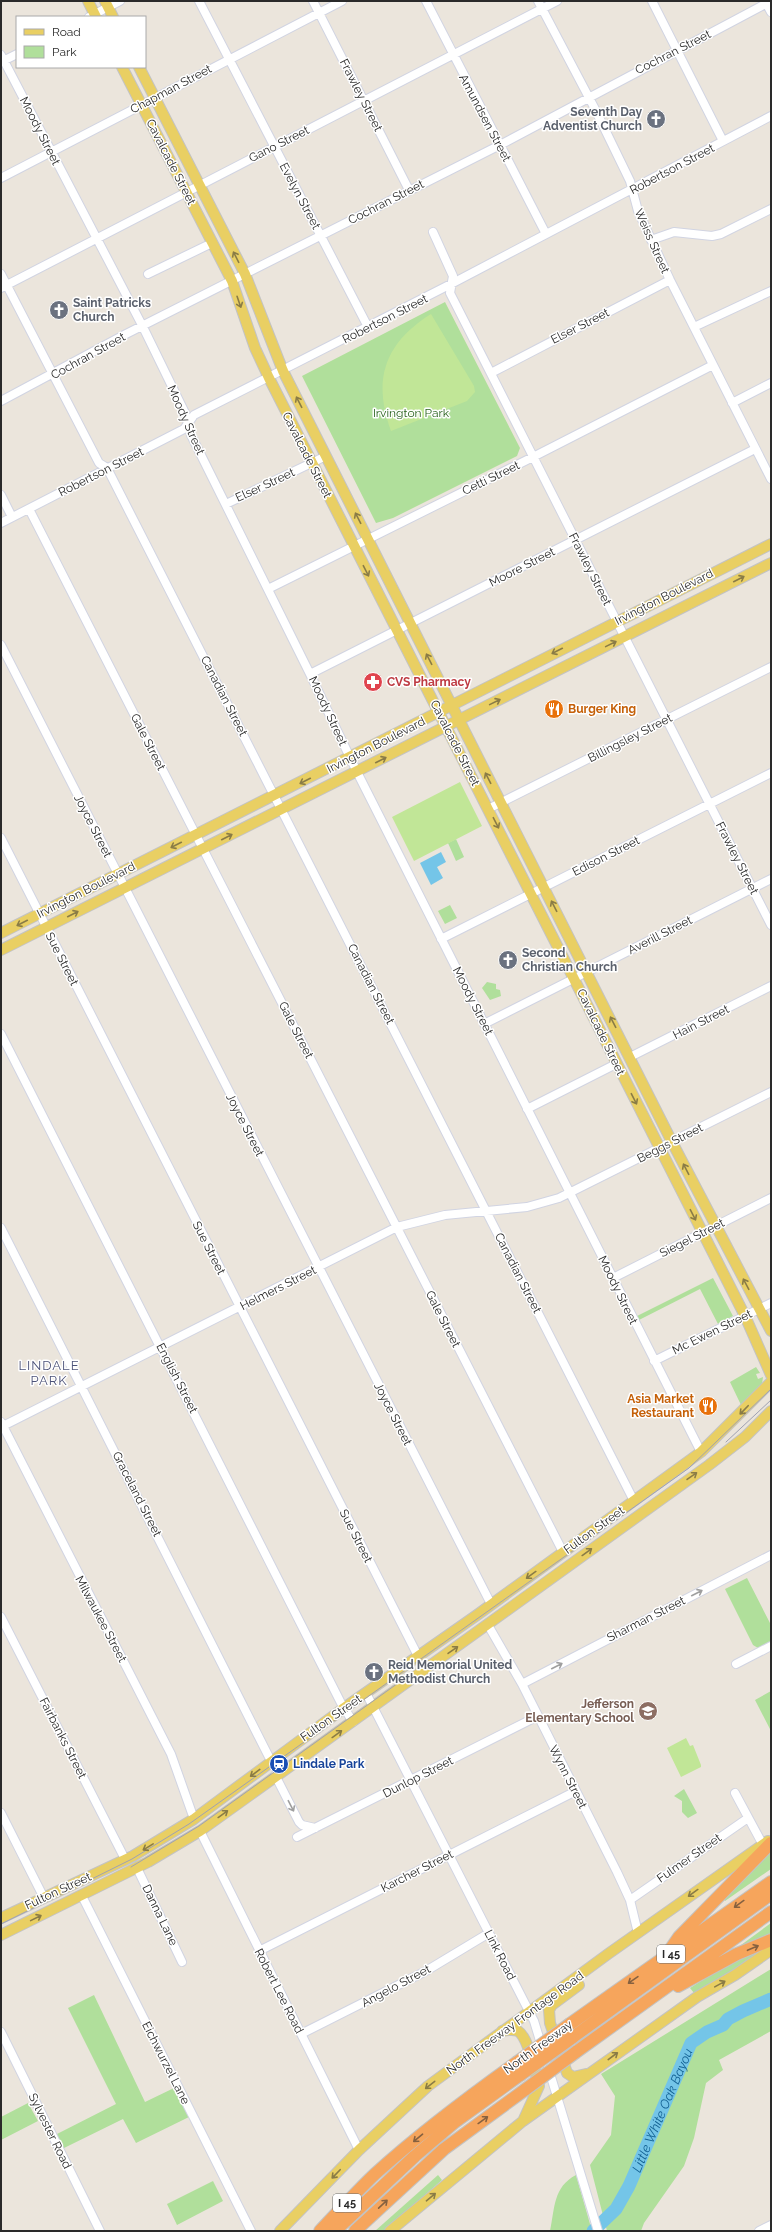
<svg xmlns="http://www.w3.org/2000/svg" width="772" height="2232" font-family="Raleway,sans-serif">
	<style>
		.green { fill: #b0df9b }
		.pitch { fill: #c1e697 }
		.water { fill: #74c5e8 }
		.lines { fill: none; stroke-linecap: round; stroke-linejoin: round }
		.river { stroke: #74c5e8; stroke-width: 13 }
		.minor-casing { stroke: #d1d4e2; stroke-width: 10 }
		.major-casing { stroke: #c3c3c3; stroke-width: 12 }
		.highway-casing { stroke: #c3c3c3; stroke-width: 14 }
		.minor { stroke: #fff; stroke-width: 8 }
		.major { stroke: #e9cf63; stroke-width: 10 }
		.highway { stroke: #f6a55c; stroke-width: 12 }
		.tram { stroke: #9fa1b3; stroke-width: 1 }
		.highway-bridge-casing { stroke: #c3c3c3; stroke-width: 14; stroke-linecap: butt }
		.highway-bridge { stroke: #f6a55c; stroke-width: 12 }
		.oneway { stroke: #8a7c46 }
		.oneway2 { stroke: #9f9f9f }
		.oneway3 { stroke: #866140 }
		.labels { text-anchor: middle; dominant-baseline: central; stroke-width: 3; stroke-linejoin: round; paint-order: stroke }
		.shield { fill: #fff; stroke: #6a6a6a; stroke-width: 1 }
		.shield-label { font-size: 11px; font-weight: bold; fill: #2a2a2a }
		.street-label { font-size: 12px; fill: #2a2a2a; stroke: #fff }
		.worship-label { font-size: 12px; font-weight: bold; fill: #5b616d; stroke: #fff; text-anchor: start }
		.park-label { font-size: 12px; fill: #29631d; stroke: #fff }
		.health-label { font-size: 12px; font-weight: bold; fill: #be3a42; stroke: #fff; text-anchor: start }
		.food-label { font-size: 12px; font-weight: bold; fill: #c56008; stroke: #fff; text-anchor: start }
		.education-label { font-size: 12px; font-weight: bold; fill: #785e54; stroke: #fff; text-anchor: end }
		.transit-label { font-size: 12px; font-weight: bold; fill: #164399; stroke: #fff; text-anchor: start }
		.neighbourhood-label { font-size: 13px; letter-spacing: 1px; fill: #4c5278; stroke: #fff }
		.water-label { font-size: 13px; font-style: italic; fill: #146293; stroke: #fff }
	</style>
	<rect width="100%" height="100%" fill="#ebe5dc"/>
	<!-- green -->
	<path class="green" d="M445,302L520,448L517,456L393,518L376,523L302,376Z
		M456,839L464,857L456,861L448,843Z
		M450,905L457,918L445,924L438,911Z
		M487,982L496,984V989L500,990L501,996L490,1000L482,988Z
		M713,1278L733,1316L718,1324L700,1289L639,1320L637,1316Z
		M756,1367L760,1373L756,1374L758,1379L763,1377L762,1384L741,1405L730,1382Z
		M747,1578L771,1625V1642L758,1648L753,1645L725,1589Z
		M771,1691V1731L755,1700Z
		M684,1789L697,1813L688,1818L682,1812V1801L674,1796Z
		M771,1849V1869L725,1901L723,1898Z
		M771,1923V1939L737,1948L741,1945Z
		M771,1944L740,1968L694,1993L690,1988L730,1963Z
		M771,1969V2031L719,2060L723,2070L706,2083L694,2138L684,2166L644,2223L641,2231H607L590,2165L611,2135L615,2096L601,2074Z
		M94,1995L145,2102L174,2088L189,2117L136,2143L123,2119L62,2149L55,2135L116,2104L68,2008Z
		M28,2103L38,2121L1,2140V2117Z
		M438,2175L442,2180L384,2231H375Z
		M576,2175L592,2231H550C555,2208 553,2187 576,2175Z
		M213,2181L223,2201L177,2225L167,2204Z"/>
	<!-- pitch -->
	<path class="pitch" d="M431,314L474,386L475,392L467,401L391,431C372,379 385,343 431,314Z
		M460,782L482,826L414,861L392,817Z
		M686,1738L690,1746L693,1745L701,1765V1767L681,1777L667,1748Z"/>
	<!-- water -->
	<path class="water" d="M441,852L446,862L437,867L443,878L431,885L420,863Z"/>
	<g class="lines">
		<!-- river -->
		<path class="river" id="s1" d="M593,2231L616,2209L629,2186L691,2043L707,2032L723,2025L728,2019L743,2011L771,1999"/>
		<defs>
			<path id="minor" d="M199,1L368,327
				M313,1L409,190
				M426,1L546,234
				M538,1L595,109L630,181L638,211L670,280L771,479
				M652,1L723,141
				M765,1L771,12
				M89,17L120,1
				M1,55L143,327L185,413L191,435L310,674L357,772L701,1452
				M1,62L17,54
				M1,178L342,1
				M433,232L453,276L450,293L771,925
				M651,240L674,232L712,236L721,234L771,209
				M1,274L99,463L107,468L634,1501
				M148,274L212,243
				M1,288L557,1
				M694,327L771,291
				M491,373L670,280
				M1,401L126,334L500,145L771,1
				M732,403L771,383
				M1,495L12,517
				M226,504L326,456
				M29,509L563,1552
				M1,523L184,429L194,415L451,284L771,116
				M268,589L533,457L713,365
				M1,645L491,1604
				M310,674L755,449
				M488,809L771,667
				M1,838L418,1656
				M441,939L771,773
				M484,1024L771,879
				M1,1034L341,1703L353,1722
				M630,1057L771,986
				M527,1109L616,1064
				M1,1228L271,1761
				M613,1278L771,1198
				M654,1361L771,1303
				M1,1422L171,1754L194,1819
				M1,1427L397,1227L445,1215L527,1207L559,1198L771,1092
				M1,1617L125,1859
				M488,1625L522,1684L617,1872L630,1900L638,1933
				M736,1664L771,1646
				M522,1684L771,1555
				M366,1693L534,2021L598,2231
				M275,1775L299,1822L302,1825L315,1828
				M735,1793L763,1845
				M1,1813L44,1898
				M200,1831L359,2150
				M297,1837L538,1716
				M137,1868L182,1962
				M82,1896L251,2231
				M630,1900L748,1818
				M259,1951L576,1791
				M1,2032L100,2231
				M301,2034L426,1971L489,1933
				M759,2231L771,2225"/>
			<path id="major" d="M88,1L96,17
				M105,1L113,17
				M122,67L232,281L255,348L269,378L745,1316L771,1375
				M139,67L245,274L283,371L672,1142L771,1331
				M1,933L771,544
				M1,950L771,563
				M1,1918L133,1856L194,1819L344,1708L477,1615L701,1452L771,1382
				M1,1935L148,1862L200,1831L709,1465L745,1437L771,1411
				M579,1985L552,2005L549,2010L550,2023L567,2073L573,2077L586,2074
				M502,2031C507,2030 513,2029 518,2031C529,2038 535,2073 539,2086L524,2119
				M280,2231L359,2150L428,2086L608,1954L768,1841
				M390,2231L523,2121L697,1997L735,1975L771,1950"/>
			<path id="highway" d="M670,1950L679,1937L771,1843
				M678,1986L737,1954L771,1940
				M570,2024L771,1882
				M573,2037L771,1894
				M576,2052L771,1912
				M320,2231C338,2212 356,2192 375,2174C419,2134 467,2098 516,2063
				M335,2231L415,2156L455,2122L520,2075
				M355,2231L444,2149L526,2089"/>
		</defs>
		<!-- minor casing -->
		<use href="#minor" class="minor-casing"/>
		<!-- major casing -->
		<use href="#major" class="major-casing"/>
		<!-- highway casing -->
		<use href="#highway" class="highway-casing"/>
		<!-- minor -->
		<use href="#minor" class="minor"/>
		<!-- major -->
		<use href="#major" class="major"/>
		<!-- highway -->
		<use href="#highway" class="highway"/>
		<!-- tram -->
		<path class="tram" d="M726,1442L771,1400
			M131,1867L199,1826L401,1681
			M1,1924L132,1859L189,1824L689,1468L771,1389"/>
		<defs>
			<path id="highway-bridge" d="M516,2063L570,2024
				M520,2075L573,2037
				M526,2089L576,2052"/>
		</defs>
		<!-- highway-bridge casing -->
		<use href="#highway-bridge" class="highway-bridge-casing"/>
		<!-- highway-bridge -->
		<use href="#highway-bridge" class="highway-bridge"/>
	</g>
	<!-- one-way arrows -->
	<defs><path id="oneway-shaft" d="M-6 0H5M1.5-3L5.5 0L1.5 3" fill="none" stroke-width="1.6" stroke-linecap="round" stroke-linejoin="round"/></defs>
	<g class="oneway">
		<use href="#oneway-shaft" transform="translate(236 257) rotate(-117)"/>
		<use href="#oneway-shaft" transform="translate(239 302) rotate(71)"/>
		<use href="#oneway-shaft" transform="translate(299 402) rotate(-117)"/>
		<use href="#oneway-shaft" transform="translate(358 518) rotate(-117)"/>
		<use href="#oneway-shaft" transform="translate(366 571) rotate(63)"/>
		<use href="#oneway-shaft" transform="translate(739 579) rotate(-27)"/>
		<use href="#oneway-shaft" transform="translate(611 644) rotate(-26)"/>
		<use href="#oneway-shaft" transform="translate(557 651) rotate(153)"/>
		<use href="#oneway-shaft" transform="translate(429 659) rotate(-117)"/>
		<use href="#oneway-shaft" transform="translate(495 702) rotate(-26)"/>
		<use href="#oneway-shaft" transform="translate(381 760) rotate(-27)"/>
		<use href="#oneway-shaft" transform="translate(488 778) rotate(-117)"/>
		<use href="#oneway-shaft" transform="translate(305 781) rotate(153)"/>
		<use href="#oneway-shaft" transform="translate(496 823) rotate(63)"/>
		<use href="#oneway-shaft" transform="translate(227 837) rotate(-27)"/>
		<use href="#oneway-shaft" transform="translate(176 845) rotate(153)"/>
		<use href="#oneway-shaft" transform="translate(554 906) rotate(-117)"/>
		<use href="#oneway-shaft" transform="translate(73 914) rotate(-27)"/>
		<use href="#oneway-shaft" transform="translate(22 923) rotate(153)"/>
		<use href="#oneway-shaft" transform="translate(613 1022) rotate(-117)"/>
		<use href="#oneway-shaft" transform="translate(634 1099) rotate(63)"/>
		<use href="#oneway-shaft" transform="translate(686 1169) rotate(-117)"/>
		<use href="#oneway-shaft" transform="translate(693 1215) rotate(63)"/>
		<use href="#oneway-shaft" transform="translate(746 1284) rotate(-118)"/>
		<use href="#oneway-shaft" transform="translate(744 1410) rotate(134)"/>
		<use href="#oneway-shaft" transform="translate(692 1476) rotate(-35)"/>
		<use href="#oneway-shaft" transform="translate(587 1552) rotate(-36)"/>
		<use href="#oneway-shaft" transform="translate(531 1575) rotate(144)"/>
		<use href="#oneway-shaft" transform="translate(453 1650) rotate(-35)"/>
		<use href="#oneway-shaft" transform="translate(337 1734) rotate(-36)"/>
		<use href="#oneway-shaft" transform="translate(255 1773) rotate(143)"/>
		<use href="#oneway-shaft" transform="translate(223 1814) rotate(-36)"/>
		<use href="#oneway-shaft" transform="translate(148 1847) rotate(149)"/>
		<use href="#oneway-shaft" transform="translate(693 1893) rotate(144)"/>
		<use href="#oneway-shaft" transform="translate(36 1918) rotate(-26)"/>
		<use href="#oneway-shaft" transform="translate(720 1984) rotate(-29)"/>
		<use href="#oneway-shaft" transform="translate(613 2056) rotate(-37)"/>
		<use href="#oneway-shaft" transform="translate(430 2085) rotate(142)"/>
		<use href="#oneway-shaft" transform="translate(336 2174) rotate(134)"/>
		<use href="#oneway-shaft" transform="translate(431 2197) rotate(-40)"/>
	</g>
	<g class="oneway2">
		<use href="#oneway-shaft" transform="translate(697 1593) rotate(-27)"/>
		<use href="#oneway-shaft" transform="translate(557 1666) rotate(-27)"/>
		<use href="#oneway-shaft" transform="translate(291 1806) rotate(63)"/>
	</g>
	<g class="oneway3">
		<use href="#oneway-shaft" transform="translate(739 1904) rotate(144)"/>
		<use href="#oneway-shaft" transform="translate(753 1948) rotate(-23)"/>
		<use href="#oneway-shaft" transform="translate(633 1980) rotate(145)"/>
		<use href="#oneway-shaft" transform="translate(483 2120) rotate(-36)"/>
		<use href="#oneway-shaft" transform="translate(418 2138) rotate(140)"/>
		<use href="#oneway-shaft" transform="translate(383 2204) rotate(-43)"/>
	</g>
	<!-- icons -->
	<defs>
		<symbol id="church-disc" viewBox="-11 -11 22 22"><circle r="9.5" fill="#6b7280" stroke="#fff"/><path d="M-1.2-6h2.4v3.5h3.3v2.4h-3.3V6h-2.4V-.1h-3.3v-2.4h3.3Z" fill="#fff"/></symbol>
		<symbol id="pharmacy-disc" viewBox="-11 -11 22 22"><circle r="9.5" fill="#e0444e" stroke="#fff"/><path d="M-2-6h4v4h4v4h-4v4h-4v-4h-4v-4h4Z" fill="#fff"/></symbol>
		<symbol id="restaurant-disc" viewBox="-11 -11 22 22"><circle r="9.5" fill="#e8710a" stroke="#fff"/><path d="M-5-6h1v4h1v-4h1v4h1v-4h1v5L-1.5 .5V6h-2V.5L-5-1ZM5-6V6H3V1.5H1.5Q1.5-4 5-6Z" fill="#fff"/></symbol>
		<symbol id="school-disc" viewBox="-11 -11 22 22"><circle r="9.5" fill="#8d6e63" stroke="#fff"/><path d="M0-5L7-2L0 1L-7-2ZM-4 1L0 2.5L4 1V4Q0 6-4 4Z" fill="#fff"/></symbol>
		<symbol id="station-disc" viewBox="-11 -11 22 22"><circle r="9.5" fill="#1a4fb4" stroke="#fff"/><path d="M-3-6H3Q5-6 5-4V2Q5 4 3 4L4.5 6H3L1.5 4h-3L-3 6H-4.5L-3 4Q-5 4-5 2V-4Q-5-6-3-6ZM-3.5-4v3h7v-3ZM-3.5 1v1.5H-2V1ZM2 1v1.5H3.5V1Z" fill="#fff"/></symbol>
	</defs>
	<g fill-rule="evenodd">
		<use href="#church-disc" x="645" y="108" width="22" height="22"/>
		<use href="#church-disc" x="48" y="299" width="22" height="22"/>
		<use href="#pharmacy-disc" x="362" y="671" width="22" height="22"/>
		<use href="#restaurant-disc" x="543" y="698" width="22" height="22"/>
		<use href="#church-disc" x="497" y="949" width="22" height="22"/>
		<use href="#restaurant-disc" x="697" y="1395" width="22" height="22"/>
		<use href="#church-disc" x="363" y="1661" width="22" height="22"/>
		<use href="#school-disc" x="637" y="1700" width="22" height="22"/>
		<use href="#station-disc" x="268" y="1753" width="22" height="22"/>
	</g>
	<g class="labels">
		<!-- shield labels -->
		<g class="shield">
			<rect x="657" y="1945" width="28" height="18" rx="3"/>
			<rect x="333" y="2194" width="28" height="18" rx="3"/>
		</g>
		<g class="shield-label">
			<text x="671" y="1954">I 45</text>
			<text x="347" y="2203">I 45</text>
		</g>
		<!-- street labels -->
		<g class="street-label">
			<text transform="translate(673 52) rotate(-27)">Cochran Street</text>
			<text transform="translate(171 89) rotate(-28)">Chapman Street</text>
			<text transform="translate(361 95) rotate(63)">Frawley Street</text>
			<text transform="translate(485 118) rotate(62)">Amundsen Street</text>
			<text transform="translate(40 131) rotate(63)">Moody Street</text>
			<text transform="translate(279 144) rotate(-27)">Gano Street</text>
			<text transform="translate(171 162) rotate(63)">Cavalcade Street</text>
			<text transform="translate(672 169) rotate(-28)">Robertson Street</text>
			<text transform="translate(300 196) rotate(62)">Evelyn Street</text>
			<text transform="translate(386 202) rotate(-27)">Cochran Street</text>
			<text transform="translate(652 241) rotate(66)">Weiss Street</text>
			<text transform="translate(385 319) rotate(-27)">Robertson Street</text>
			<text transform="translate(580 326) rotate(-27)">Elser Street</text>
			<text transform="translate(88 356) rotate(-29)">Cochran Street</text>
			<text transform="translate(186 420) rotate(66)">Moody Street</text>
			<text transform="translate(307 455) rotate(63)">Cavalcade Street</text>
			<text transform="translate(101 472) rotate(-27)">Robertson Street</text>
			<text transform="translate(491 478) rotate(-26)">Cetti Street</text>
			<text transform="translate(265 485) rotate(-25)">Elser Street</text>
			<text transform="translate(522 567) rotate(-27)">Moore Street</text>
			<text transform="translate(590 569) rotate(63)">Frawley Street</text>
			<text transform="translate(664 597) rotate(-27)">Irvington Boulevard</text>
			<text transform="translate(224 696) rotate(63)">Canadian Street</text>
			<text transform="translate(328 711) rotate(65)">Moody Street</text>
			<text transform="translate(630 738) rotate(-27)">Billingsley Street</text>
			<text transform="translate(148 742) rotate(63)">Gale Street</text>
			<text transform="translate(455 743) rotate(63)">Cavalcade Street</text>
			<text transform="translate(376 745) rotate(-27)">Irvington Boulevard</text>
			<text transform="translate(93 826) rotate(63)">Joyce Street</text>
			<text transform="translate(606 856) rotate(-27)">Edison Street</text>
			<text transform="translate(737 858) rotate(63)">Frawley Street</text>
			<text transform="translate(86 890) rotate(-27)">Irvington Boulevard</text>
			<text transform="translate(660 935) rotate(-27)">Averill Street</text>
			<text transform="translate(62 959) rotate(63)">Sue Street</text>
			<text transform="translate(371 984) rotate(63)">Canadian Street</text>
			<text transform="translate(473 1001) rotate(63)">Moody Street</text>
			<text transform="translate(701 1022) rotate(-27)">Hain Street</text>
			<text transform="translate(296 1030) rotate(63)">Gale Street</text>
			<text transform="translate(601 1032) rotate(64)">Cavalcade Street</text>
			<text transform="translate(245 1125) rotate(63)">Joyce Street</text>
			<text transform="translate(670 1143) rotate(-27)">Beggs Street</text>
			<text transform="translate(692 1238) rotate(-27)">Siegel Street</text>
			<text transform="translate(209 1248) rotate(63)">Sue Street</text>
			<text transform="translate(518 1273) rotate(63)">Canadian Street</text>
			<text transform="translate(278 1288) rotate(-27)">Helmers Street</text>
			<text transform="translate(618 1290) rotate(64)">Moody Street</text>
			<text transform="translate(443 1319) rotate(63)">Gale Street</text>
			<text transform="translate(712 1332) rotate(-26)">Mc Ewen Street</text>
			<text transform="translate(177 1378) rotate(63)">English Street</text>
			<text transform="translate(393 1414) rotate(63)">Joyce Street</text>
			<text transform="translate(137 1494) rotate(63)">Graceland Street</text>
			<text transform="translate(594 1530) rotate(-36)">Fulton Street</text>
			<text transform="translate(356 1536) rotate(63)">Sue Street</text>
			<text transform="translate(101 1619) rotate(62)">Milwaukee Street</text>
			<text transform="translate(646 1619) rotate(-27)">Sharman Street</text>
			<text transform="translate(331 1718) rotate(-35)">Fulton Street</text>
			<text transform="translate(63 1738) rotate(63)">Fairbanks Street</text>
			<text transform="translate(418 1777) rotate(-27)">Dunlop Street</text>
			<text transform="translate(568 1777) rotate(63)">Wynn Street</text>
			<text transform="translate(689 1858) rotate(-35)">Fulmer Street</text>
			<text transform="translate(417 1871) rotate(-27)">Karcher Street</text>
			<text transform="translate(58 1891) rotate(-25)">Fulton Street</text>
			<text transform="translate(160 1915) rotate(64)">Danna Lane</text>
			<text transform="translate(500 1955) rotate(63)">Link Road</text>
			<text transform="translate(396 1986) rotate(-28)">Angelo Street</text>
			<text transform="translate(279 1991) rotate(63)">Robert Lee Road</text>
			<text transform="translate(515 2023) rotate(-36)">North Freeway Frontage Road</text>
			<text transform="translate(538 2047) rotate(-36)">North Freeway</text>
			<text transform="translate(166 2063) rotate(63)">Eichwurzel Lane</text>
			<text transform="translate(50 2131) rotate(64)">Sylvester Road</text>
		</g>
		<!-- worship labels -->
		<g class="worship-label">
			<text x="642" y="112" text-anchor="end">Seventh Day<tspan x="642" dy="14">Adventist Church</tspan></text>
			<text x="73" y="303">Saint Patricks<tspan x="73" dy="14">Church</tspan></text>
			<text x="522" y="953">Second<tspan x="522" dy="14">Christian Church</tspan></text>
			<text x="388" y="1665">Reid Memorial United<tspan x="388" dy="14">Methodist Church</tspan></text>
		</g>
		<!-- park labels -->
		<g class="park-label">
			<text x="411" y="413">Irvington Park</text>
		</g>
		<!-- health labels -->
		<g class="health-label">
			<text x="387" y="682">CVS Pharmacy</text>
		</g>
		<!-- food labels -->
		<g class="food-label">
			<text x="568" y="709">Burger King</text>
			<text x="694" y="1399" text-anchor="end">Asia Market<tspan x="694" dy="14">Restaurant</tspan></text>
		</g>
		<!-- education labels -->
		<g class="education-label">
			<text x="634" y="1704">Jefferson<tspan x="634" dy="14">Elementary School</tspan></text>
		</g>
		<!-- transit labels -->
		<g class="transit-label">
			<text x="293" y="1764">Lindale Park</text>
		</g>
		<!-- neighbourhood labels -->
		<g class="neighbourhood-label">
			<text x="49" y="1365">LINDALE<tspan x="49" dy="15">PARK</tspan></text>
		</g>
		<!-- water labels -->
		<g class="water-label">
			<text stroke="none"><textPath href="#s1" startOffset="141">Little White Oak Bayou</textPath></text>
		</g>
	</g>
	<!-- border -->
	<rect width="772" height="2232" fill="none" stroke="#2a2a2a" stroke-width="4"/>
	<!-- legend -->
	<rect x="16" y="16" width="130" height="52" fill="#ffffff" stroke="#aaaaaa"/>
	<rect x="24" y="29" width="20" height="6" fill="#e9cf63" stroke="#aaaaaa"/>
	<text x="52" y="36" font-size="12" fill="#2a2a2a">Road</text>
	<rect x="24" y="46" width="20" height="12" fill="#b0df9b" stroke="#aaaaaa"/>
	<text x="52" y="56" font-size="12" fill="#2a2a2a">Park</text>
</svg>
